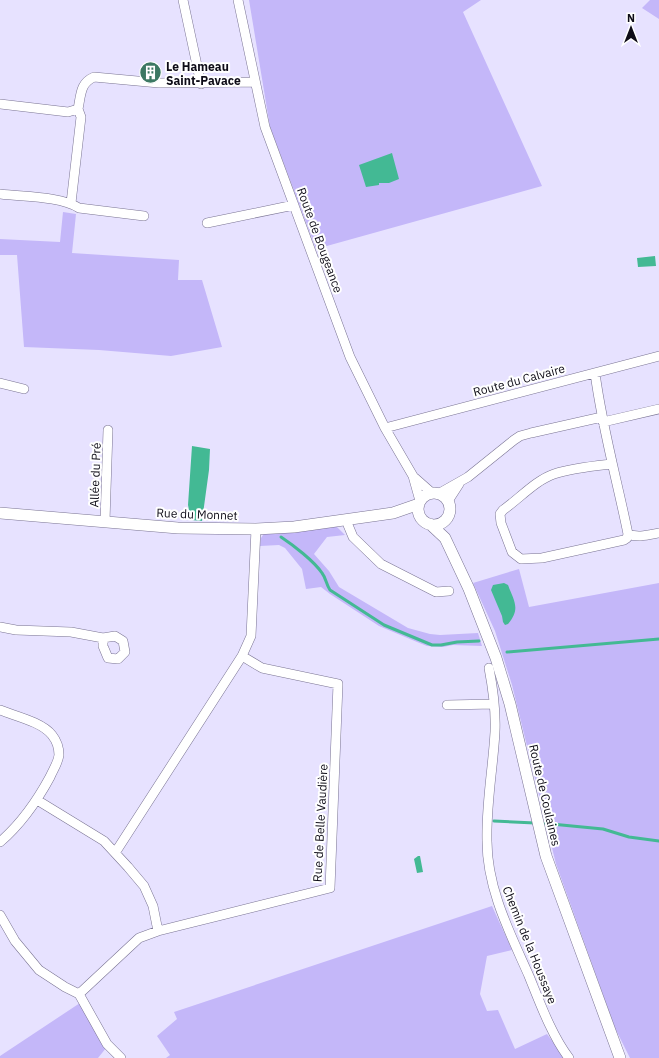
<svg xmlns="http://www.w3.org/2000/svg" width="659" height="1058" font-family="'IBM Plex Sans',sans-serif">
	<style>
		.green { fill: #c4b7f9 }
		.water { fill: #43b994 }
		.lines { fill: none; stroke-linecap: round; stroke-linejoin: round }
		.stream { stroke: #43b994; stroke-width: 3 }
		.minor-casing { stroke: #7a7493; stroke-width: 10 }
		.tertiary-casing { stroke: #7a7493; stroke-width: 12 }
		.minor { stroke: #fff; stroke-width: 9 }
		.tertiary { stroke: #fff; stroke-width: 11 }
		.labels { text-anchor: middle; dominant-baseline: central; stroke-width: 4; stroke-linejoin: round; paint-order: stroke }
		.poi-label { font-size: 12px; font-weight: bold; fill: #0e0c17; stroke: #fff; text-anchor: start }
		.street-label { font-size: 12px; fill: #0e0c17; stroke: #fff }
	</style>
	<rect width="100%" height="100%" fill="#e7e2ff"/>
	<!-- green -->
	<path class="green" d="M249,0H481L463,12L542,186L316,249L270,127Z
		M650,0H659V19L642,8Z
		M63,212L76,214L72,253L179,260L178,280H202L222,347L171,356L99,350L24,347L17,255H0V239L60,242Z
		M329,524L337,527L345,535L327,537L314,554L329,571L339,587L408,628L430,634L440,635L478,633L482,646L453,645L443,647L427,646L417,642L379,626L330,594L321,587L306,589L302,569L285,548L279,545L260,546L261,538L265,532Z
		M519,569L529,607L659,583V1058H630L615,1028L556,864L512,685L495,631L473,583Z
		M492,906L512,950L487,956L480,994L487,1011L498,1010L515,1049L547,1034L565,1058H166L170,1055L157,1036L177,1019L174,1012Z
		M80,1003L106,1048L98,1058H0V1056Z"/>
	<!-- water -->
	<path class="water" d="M392,153L399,179L389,183H379V185L366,187L359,165Z
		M655,256L656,266L638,267L637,258Z
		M192,446L210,449L209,470L202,521L191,520L188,505Z
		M504,583L508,585C514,601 521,609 508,624L505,625L503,622L502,616L491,590L493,585Z
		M418,856H420L423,872L417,873L414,859Z"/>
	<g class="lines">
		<!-- stream -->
		<path class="stream" d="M281,537C293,545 314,561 322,573C326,578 326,584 330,590L384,625L432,645H441L457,642L479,641
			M507,652L659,639
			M494,821L535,823
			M541,823L603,829L629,837L659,841"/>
		<defs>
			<path id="minor" d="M183,0L201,84
				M238,0L265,127L350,357L385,428L413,476L420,501
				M0,104L68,112L78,109C81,95 80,83 94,77L159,83L255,82
				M0,194C23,197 60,196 79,208L144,216
				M71,203L81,117L78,109
				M207,223L294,205
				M595,373C602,427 617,480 628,534L627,538L624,540L542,558L521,559L512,552L501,523L500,514L503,510C519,499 536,480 554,474C572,468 594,466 612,464
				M0,383L24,389
				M603,422L659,409
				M385,428L659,356
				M415,478L432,493
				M438,494L468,477L514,440L520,436L531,433L602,417
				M448,501L459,484
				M348,519V525L353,537L381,564L436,592L449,591
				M105,521L108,430
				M628,534C638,538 648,535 659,533
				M0,627L16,630L71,632L103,638L115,636L123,641L125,652L118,659L108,658L103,646V638
				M489,668C493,689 496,710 495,732C493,768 486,804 487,841C487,889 510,933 529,976C540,1003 552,1036 569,1058
				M447,705L494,704
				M0,710C15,716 42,722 52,735C56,740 59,748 59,755C58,763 53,770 50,777C37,801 21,824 0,842
				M37,800L104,841L128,867L144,886L153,906L158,931
				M115,853L242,656L251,636L256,529
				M0,915L15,941L39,970L65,987L79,994L107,1044L121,1058
				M79,994L139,938L158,931L330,888L338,684L262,668L242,656"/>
			<path id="tertiary" d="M418 509a16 16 0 1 1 32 0a16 16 0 1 1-32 0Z
				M0,513L178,528L256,529L294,527L393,513L419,504
				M430,524L445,538L469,589L496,658L510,704L546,856L620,1058"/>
		</defs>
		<!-- minor casing -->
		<use href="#minor" class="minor-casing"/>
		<!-- tertiary casing -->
		<use href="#tertiary" class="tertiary-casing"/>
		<!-- minor -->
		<use href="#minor" class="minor"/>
		<!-- tertiary -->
		<use href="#tertiary" class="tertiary"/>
	</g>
	<!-- icons -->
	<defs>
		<symbol id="building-disc" viewBox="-11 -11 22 22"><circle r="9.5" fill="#3c7863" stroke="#fff"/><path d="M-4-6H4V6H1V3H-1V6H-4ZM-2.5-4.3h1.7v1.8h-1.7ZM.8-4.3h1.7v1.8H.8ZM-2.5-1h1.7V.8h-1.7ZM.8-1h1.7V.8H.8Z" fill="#fff"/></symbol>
	</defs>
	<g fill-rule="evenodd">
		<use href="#building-disc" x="138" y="60" width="25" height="25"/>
	</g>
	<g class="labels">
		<!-- poi labels -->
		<g class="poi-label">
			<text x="166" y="66">Le Hameau<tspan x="166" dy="14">Saint-Pavace</tspan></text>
		</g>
		<!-- street labels -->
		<g class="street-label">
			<text transform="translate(320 240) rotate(70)">Route de Bougeance</text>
			<text transform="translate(519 380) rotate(-15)">Route du Calvaire</text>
			<text transform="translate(95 475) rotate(-88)">Allée du Pré</text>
			<text transform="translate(197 514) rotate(2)">Rue du Monnet</text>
			<text transform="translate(545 795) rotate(77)">Route de Coulaines</text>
			<text transform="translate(320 823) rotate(-87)">Rue de Belle Vaudière</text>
			<text transform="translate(530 945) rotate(68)">Chemin de la Houssaye</text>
		</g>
	</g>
	<!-- north arrow -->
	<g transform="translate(631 28)" stroke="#ffffff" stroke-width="3" paint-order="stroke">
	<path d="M0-3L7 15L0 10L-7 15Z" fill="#0e0c17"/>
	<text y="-6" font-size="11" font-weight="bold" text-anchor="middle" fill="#0e0c17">N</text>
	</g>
</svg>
